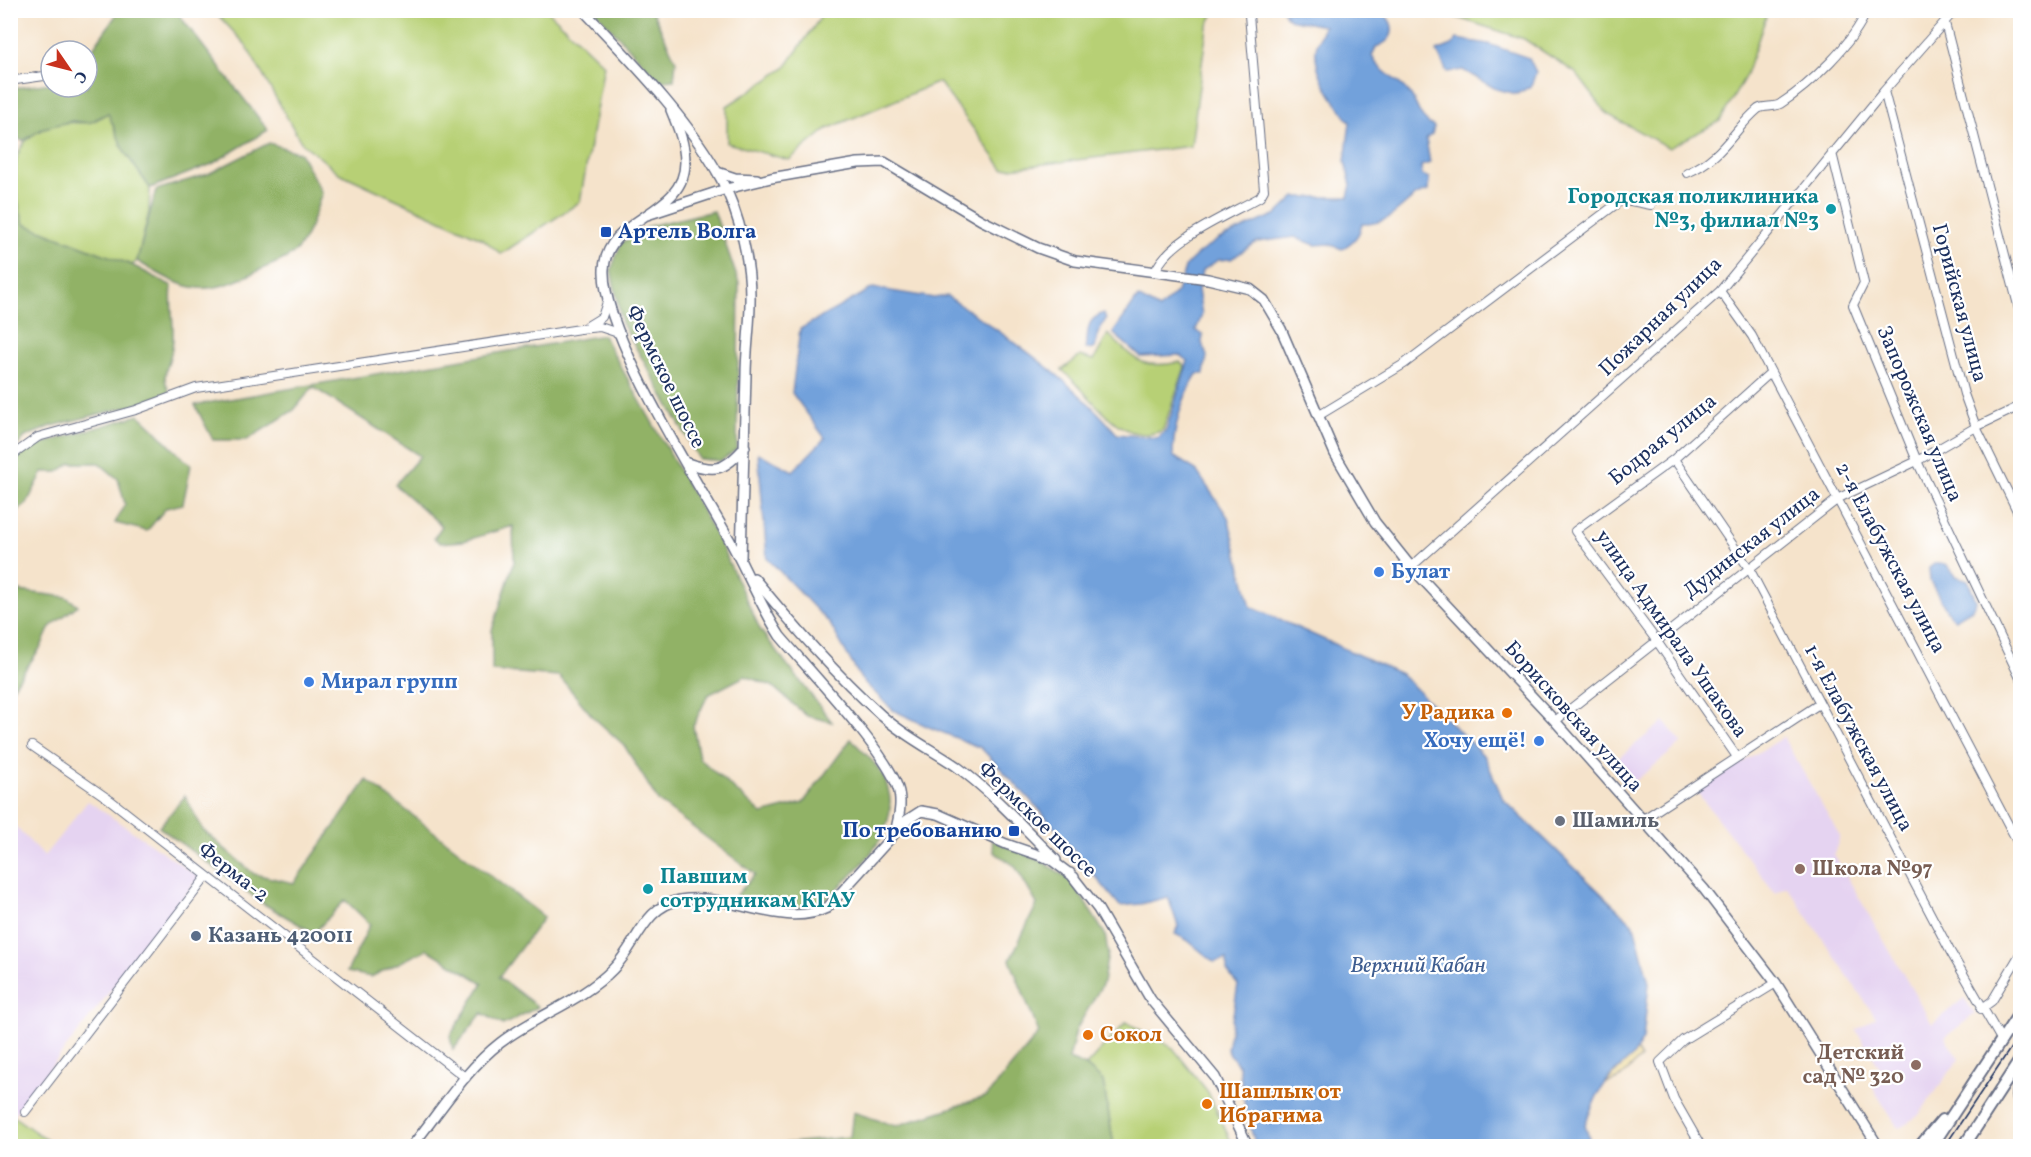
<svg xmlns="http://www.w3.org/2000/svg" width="2031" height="1157" font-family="Vollkorn,serif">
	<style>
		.built { fill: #e5d3f1 }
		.green { fill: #b7d075; stroke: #69806a; stroke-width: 1.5 }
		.forest { fill: #91b266; stroke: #567062; stroke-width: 1.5 }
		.sand { fill: #eeda9e; stroke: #84847e; stroke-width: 1.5 }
		.water { fill: #72a1db; stroke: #46689c; stroke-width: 1.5 }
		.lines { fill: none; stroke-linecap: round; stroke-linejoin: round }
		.minor-casing { stroke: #676e84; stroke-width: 10 }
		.tertiary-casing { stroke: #676e84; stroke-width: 12 }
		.secondary-casing { stroke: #676e84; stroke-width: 14 }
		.minor { stroke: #fff; stroke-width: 8 }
		.tertiary { stroke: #fff; stroke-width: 9 }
		.secondary { stroke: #fff; stroke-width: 10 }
		.tram { stroke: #1b2f5e; stroke-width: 1.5 }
		.culture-dot { fill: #0f9aa8; stroke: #fff; stroke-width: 2 }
		.transit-dot { fill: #1a4fb4; stroke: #fff; stroke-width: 2 }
		.shop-dot { fill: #3f7fe0; stroke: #fff; stroke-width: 2 }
		.food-dot { fill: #e8710a; stroke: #fff; stroke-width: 2 }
		.worship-dot { fill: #6b7280; stroke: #fff; stroke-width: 2 }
		.education-dot { fill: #8d6e63; stroke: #fff; stroke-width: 2 }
		.service-dot { fill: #5c6f8a; stroke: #fff; stroke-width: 2 }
		.labels { text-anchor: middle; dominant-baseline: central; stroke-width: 4.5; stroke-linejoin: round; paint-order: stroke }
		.culture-label { font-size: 21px; font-weight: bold; fill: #0d838f; stroke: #fff; text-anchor: end }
		.transit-label { font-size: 21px; font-weight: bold; fill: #164399; stroke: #fff; text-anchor: start }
		.street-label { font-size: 21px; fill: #1b2f5e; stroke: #fff }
		.shop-label { font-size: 21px; font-weight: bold; fill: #366cbe; stroke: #fff; text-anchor: start }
		.food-label { font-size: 21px; font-weight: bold; fill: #c56008; stroke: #fff; text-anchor: start }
		.worship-label { font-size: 21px; font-weight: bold; fill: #5b616d; stroke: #fff; text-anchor: start }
		.education-label { font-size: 21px; font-weight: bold; fill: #785e54; stroke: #fff; text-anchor: start }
		.service-label { font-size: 21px; font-weight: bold; fill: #4e5e75; stroke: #fff; text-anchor: start }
		.water-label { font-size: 22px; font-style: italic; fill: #3e5d90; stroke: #fff }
	</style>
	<rect width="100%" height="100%" fill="#fff"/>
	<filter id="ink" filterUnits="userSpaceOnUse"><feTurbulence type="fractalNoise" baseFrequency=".0167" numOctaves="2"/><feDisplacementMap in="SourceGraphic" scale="12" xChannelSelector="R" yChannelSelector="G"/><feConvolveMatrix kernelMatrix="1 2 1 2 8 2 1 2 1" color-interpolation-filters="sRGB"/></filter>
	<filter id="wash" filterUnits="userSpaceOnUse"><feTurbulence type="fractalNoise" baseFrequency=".008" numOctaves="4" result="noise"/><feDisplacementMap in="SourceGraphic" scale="24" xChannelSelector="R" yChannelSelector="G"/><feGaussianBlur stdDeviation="1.35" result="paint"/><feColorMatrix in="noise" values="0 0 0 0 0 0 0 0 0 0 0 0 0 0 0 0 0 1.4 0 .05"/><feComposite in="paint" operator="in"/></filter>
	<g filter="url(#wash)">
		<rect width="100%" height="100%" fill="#f5e3cb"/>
		<!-- built -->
		<path class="built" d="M1664,721L1682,743L1633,783L1615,761Z
			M1783,737L1840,836L1834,854L1932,1024L1964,998L1975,1014L1945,1037L1959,1059L1918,1116L1898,1128L1871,1085L1885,1076L1856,1030L1876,1018L1787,886L1775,893L1696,791Z
			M88,801L199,877L13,1116L10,1114L11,822L44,856Z"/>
		<!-- green -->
		<path class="green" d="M214,11H548L604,65L580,202L501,254L483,239L339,173L301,142L245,44Z
			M820,11V10L1215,11L1207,27L1191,146L1003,169L939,82L827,129L789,160L727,143V106L785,68L820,18Z
			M1436,11H1768L1746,75L1720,121L1669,148L1607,114L1576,73L1524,39Z
			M108,113L124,151L150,188L149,212L137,261L132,265L24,224C11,181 3,136 59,124C69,121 84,124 91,122C97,120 103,116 108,113Z
			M1108,334C1136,360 1140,370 1180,362L1185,367L1163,430C1120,450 1091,393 1062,370L1080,356L1094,360Z
			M1126,1022L1173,1048L1208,1092L1233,1146H1114L1103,1081L1086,1066Z
			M10,1114L13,1116L55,1146H11Z"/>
		<!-- forest -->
		<path class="forest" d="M119,11H176L268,130L212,164L150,188L124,151L108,113L89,123L72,121L44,128L23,141L11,135V91L15,88L51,83V87H87V57Z
			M595,11H652L676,61L674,80L663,81L654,75Z
			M269,143L300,153L322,193C315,212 309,236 296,251C289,259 273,264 264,268C204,298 192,294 137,261L156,190L208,174Z
			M10,159L16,160L14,191L24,224L132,265L172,286C169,307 176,327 172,348C170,364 159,376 170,392L135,405L52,426L25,437L11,453Z
			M714,211L739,283L737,449L721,461L699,459L622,323L611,270L621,243L649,226Z
			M603,335L719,541L761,631L832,722L807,716L772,686L745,676L708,695L693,726L699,758L762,814L803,803L851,739C861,750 875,761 882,774C912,829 853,873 817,908L767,905L736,896L755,874L658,801L624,745L593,717L559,676L492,671V630L514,562L513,526L464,541L440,543L434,538L442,526L395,485L420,456L313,387L294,410L247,440H213L195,405Z
			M139,415C158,431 171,449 191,465L183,504L166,508L147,531L115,523L125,504L118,479L99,463H71L58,472H43L27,503L11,515V467L25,449Z
			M11,590L66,597L78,605L50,627L41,647L11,690Z
			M367,780L544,917L499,977L538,1007L503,1025L482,1013L453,1050L450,1036L483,983L427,949L371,977L347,972L370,924L345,900L314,933L264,904L159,827L185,796L203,830L254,874L294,883Z
			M992,840L1045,863L1071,880L1105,934L1108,953L1103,983L1076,1030L1069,1059L1086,1066L1103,1081L1114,1146H761L850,1137L853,1112L896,1126L987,1096L1039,1033L1010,960L1037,904L1015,866L994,852Z"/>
		<!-- sand -->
		<path class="sand" d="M1636,1050L1641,1058L1620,1078L1605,1084Z"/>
		<!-- water -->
		<path class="water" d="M1376,10C1396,19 1399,39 1376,47L1372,56C1379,72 1398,79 1409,93C1420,107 1416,116 1434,127L1432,134L1426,139L1430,163L1421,166L1422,175L1429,178L1428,191C1405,194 1398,225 1362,224C1359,237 1353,242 1342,249L1329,244L1315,245L1295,237L1257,242L1231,259L1218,260L1202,271L1198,290L1202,315L1196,330L1203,335L1202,343L1207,356L1204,374H1197C1182,397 1173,429 1173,456L1196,470L1228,517L1251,607L1401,674L1485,757L1503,799L1634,925L1649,983L1643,1039L1633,1056L1610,1076L1597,1096L1585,1124L1591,1146H1256L1246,1114L1239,1066L1227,1050L1238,985L1227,971V959L1214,962L1187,940L1175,934L1178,926L1168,897L1141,904L1120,906L1038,808L981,748L929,727L893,710L861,679L830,624L767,558L758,453L793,471L825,438L792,393L800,329L873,288L934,298L947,296C1008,337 1070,378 1117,434L1158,438L1166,430L1188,361L1179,355L1141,357L1113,333L1138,297L1159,309L1177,292L1186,265L1199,253L1219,239L1277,214L1295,197H1348L1351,185L1345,162L1350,122C1336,104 1313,73 1316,49C1317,41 1321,33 1324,26L1289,19L1283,11Z
			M1457,39L1488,44L1529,58L1536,72L1531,86L1517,94L1496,89L1463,70L1447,72L1437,51L1452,45Z
			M1104,313L1106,319L1098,333L1095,348L1086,349C1089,332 1084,320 1104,313Z
			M1934,564H1946L1956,576L1968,580L1976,601L1972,609L1955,619L1950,616L1930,581L1929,568Z"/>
	</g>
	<g filter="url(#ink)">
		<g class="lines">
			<defs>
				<path id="minor" d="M1945,23L2020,313
					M10,84L16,80L51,75
					M1884,91L1964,394L1976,427L2020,517
					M1832,153L1864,283L1853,305L1917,461L2020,678
					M1687,173C1723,158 1732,131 1758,109C1764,105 1773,108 1780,104C1810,85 1854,43 1867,10
					M1155,272C1169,238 1229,215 1260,197L1264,190L1249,15
					M1720,291L1752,336L2020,847
					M589,325L602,317L608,299
					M1318,416L1404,364L1619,202L1626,200L1651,205
					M10,457L38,437L136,410L196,388L580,329L600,327L621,334
					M1674,459L1750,570L1950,951L2002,1041
					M1411,567L1720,291L1884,91L1955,10
					M1555,721L1839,498L1917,461L1976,427L2020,406
					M32,746L110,800L466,1078
					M1737,757L1656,640L1575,531L1674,459L1770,373
					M1642,820L1819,704
					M1981,1009L1992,1001L2020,954
					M25,1112L207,876
					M1701,1146L1674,1099L1660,1062L1683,1040L1776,983"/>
				<path id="tertiary" d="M583,10C630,60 689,119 721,179C740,214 751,264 750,303C750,327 746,351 746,375C744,436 743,497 741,558
					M671,110C678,127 685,144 685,162C685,216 607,215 604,269C601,332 696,479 729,539C747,571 760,605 780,636C807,668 891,756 899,792C902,806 898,820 895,833
					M717,172L735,178L757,179
					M647,215L726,189L771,178L858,163L884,162L981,220L1038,248L1075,261L1208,279L1250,289L1264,300L1281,329L1335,454L1375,522L1411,567L1555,721L1704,889L1776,983L1878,1146
					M687,463C716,473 725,470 745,447
					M754,578C793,625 835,674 881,715C904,736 931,749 956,766C993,793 1024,828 1056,860
					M1070,873L1098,909L1151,1000L1215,1077L1248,1146
					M412,1146C439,1113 465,1070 500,1043C536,1015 581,1002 613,969C637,945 644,906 680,900C729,891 781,930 827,908L907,820L921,811L938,814L1006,844L1050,859L1074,877"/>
				<path id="secondary" d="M2020,1074L2018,1096L2020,1106
					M1920,1146L1942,1120
					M1932,1146L2020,1012
					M1964,1146L2020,1060"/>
			</defs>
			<!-- minor casing -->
			<use href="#minor" class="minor-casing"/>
			<!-- tertiary casing -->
			<use href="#tertiary" class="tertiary-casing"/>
			<!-- secondary casing -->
			<use href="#secondary" class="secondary-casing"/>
			<!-- minor -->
			<use href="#minor" class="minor"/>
			<!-- tertiary -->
			<use href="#tertiary" class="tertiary"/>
			<!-- secondary -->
			<use href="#secondary" class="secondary"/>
			<!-- tram -->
			<path class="tram" d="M1945,1146L2020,1034"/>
		</g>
	</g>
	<!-- markers -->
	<g class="culture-dot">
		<circle cx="1831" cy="209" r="6"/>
		<circle cx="648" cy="889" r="6"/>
	</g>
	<g class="transit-dot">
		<rect x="600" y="226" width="12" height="12" rx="3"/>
		<rect x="1008" y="825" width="12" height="12" rx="3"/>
	</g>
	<g class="shop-dot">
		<circle cx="1379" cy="572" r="6"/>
		<circle cx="309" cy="682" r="6"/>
		<circle cx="1539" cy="741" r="6"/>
	</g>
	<g class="food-dot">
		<circle cx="1507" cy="713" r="6"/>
		<circle cx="1088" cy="1035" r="6"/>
		<circle cx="1207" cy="1104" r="6"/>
	</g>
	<circle class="worship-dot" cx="1560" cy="821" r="6"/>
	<g class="education-dot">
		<circle cx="1800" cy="869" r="6"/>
		<circle cx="1916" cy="1065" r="6"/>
	</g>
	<circle class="service-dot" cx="196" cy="936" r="6"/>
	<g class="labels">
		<!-- culture labels -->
		<g class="culture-label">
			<text x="1819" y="197">Городская поликлиника<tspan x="1819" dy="24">№3, филиал №3</tspan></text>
			<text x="660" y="877" text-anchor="start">Павшим<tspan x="660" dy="24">сотрудникам КГАУ</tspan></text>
		</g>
		<!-- transit labels -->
		<g class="transit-label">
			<text x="618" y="232">Артель Волга</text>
			<text x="1002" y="831" text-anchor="end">По требованию</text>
		</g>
		<!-- street labels -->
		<g class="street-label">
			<text transform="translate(1959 303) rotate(75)">Горийская улица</text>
			<text transform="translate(1661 317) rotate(-44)">Пожарная улица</text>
			<text transform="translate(665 377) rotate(64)">Фермское шоссе</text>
			<text transform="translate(1919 414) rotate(67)">Запорожская улица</text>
			<text transform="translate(1663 440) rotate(-39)">Бодрая улица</text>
			<text transform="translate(1752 543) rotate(-38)">Дудинская улица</text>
			<text transform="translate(1890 558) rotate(62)">2-я Елабужская улица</text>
			<text transform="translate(1671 634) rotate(55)">улица Адмирала Ушакова</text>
			<text transform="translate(1573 717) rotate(48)">Борисковская улица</text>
			<text transform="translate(1858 738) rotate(62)">1-я Елабужская улица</text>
			<text transform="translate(1037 820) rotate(44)">Фермское шоссе</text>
			<text transform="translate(233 873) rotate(38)">Ферма-2</text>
		</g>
		<!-- shop labels -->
		<g class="shop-label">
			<text x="1391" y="572">Булат</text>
			<text x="321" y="682">Мирал групп</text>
			<text x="1527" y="741" text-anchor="end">Хочу ещё!</text>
		</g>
		<!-- food labels -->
		<g class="food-label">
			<text x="1495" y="713" text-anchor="end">У Радика</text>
			<text x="1100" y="1035">Сокол</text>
			<text x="1219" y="1092">Шашлык от<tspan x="1219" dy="24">Ибрагима</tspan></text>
		</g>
		<!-- worship labels -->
		<g class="worship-label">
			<text x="1572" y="821">Шамиль</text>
		</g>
		<!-- education labels -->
		<g class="education-label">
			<text x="1812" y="869">Школа №97</text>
			<text x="1904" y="1053" text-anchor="end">Детский<tspan x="1904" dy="24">сад № 320</tspan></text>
		</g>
		<!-- service labels -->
		<g class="service-label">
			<text x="208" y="936">Казань 420011</text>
		</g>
		<!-- water labels -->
		<g class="water-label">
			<text x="1418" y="966">Верхний Кабан</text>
		</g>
	</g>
	<!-- margin -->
	<rect width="2031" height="1157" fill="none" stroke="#fff" stroke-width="36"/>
	<!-- north arrow -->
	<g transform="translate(69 69) rotate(125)"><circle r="28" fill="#ffffff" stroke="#a4acbf" stroke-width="1.5"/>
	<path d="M0-4.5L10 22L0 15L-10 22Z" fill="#c8321e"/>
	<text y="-9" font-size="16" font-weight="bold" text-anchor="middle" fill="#1b2f5e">С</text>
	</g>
</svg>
